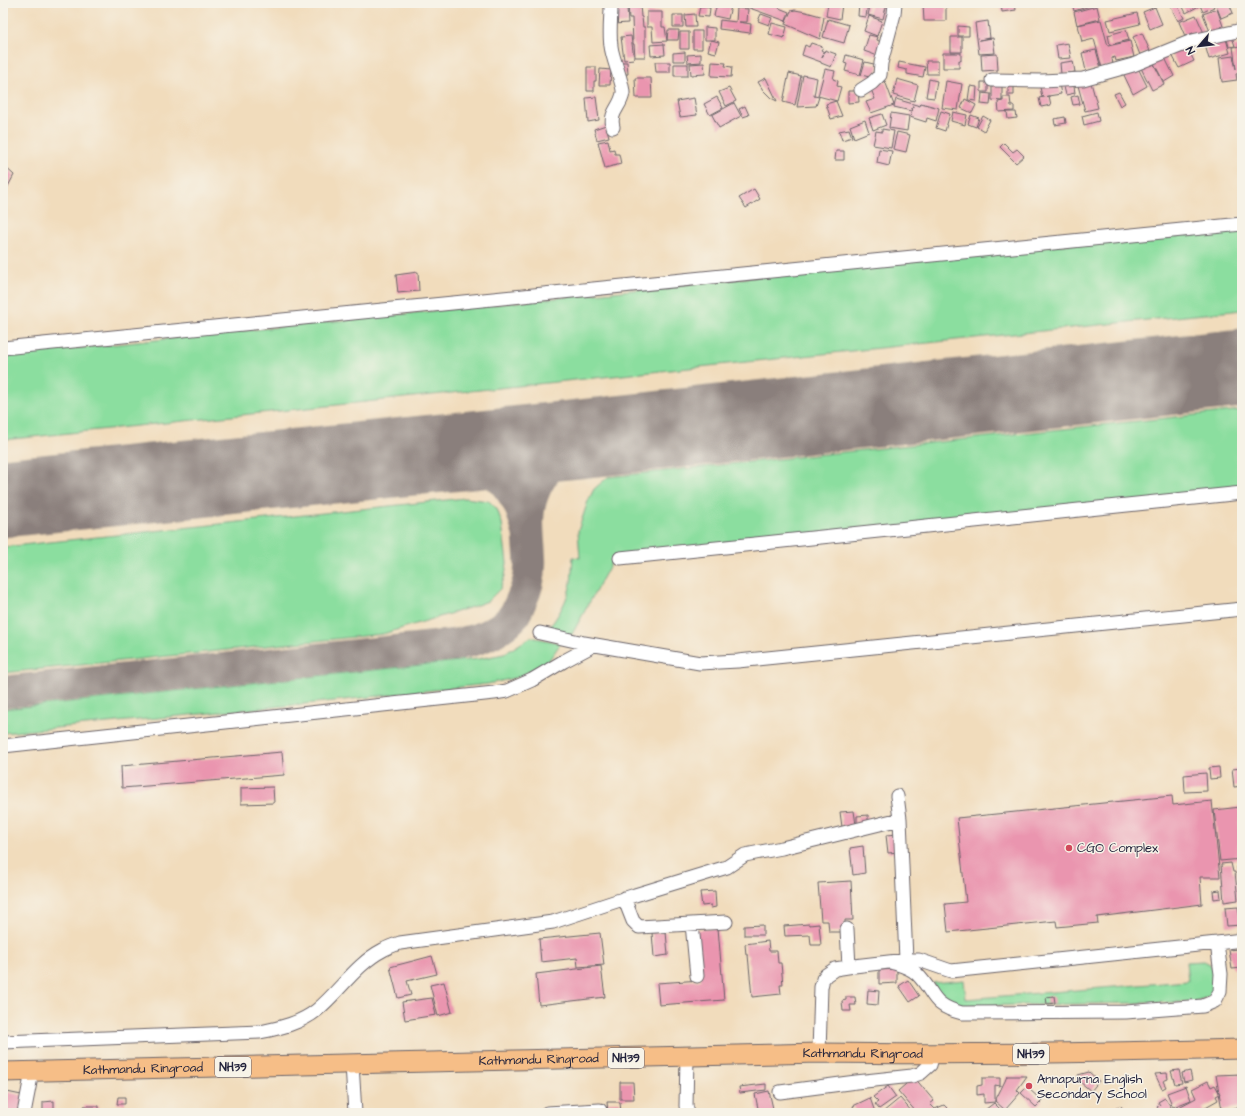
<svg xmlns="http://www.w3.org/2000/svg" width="1245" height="1116" font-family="'Architects Daughter',sans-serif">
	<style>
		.green { fill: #8bde9f; stroke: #56806d }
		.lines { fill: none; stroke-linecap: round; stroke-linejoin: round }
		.taxiway { stroke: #8a7f7c; stroke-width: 32 }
		.runway { stroke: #8a7f7c; stroke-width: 79 }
		.building { fill: #ea95af }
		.minor-casing { stroke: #6a6368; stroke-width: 15 }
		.highway-casing { stroke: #6a6368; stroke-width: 21 }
		.minor { stroke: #fff; stroke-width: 13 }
		.highway { stroke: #f6be87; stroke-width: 19 }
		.poi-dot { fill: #d1495b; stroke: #f7f3e8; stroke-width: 1.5 }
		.labels { text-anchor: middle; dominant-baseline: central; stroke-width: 3; stroke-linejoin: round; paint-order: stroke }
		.shield { fill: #f7f3e8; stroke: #62616f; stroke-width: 1 }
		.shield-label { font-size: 12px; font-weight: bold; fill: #22223b }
		.poi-label { font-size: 13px; fill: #22223b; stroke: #f7f3e8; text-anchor: start }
		.street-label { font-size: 13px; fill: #22223b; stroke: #f7f3e8 }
	</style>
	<rect width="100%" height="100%" fill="#f7f3e8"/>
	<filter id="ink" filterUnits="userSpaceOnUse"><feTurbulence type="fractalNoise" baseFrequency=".025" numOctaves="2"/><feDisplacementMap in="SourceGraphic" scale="8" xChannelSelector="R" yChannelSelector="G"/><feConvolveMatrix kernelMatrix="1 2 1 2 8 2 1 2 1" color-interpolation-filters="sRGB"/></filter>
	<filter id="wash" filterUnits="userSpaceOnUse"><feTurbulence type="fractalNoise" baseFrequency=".012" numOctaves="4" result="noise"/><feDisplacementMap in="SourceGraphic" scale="16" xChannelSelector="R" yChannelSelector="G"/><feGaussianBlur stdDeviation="0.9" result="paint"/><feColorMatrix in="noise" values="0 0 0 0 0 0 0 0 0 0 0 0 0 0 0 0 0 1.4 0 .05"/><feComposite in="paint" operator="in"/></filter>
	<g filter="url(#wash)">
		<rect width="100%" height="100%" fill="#f1dcbc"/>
		<!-- green -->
		<path class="green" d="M1242,226V310L3,440V356Z
			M1242,410V492L615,556L571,636L548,629C558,617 568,599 571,583C572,575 572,566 573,557L580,558L578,531L588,501L594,489L608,477Z
			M465,498L489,501L497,509L502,523L507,563L505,576L500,589L488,601L472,607L383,634L3,673V547Z
			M531,637L561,643L549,660L519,677L488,684L325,702L3,733V709L478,659L504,654Z
			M1204,961L1210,964L1217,974C1213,996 1215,995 1193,1002L963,1006C947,1002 940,998 933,983L964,980L966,999L1188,981L1186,962Z"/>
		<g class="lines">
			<!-- taxiway -->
			<path class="taxiway" d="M439,453C452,455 466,457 478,463C505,475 521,501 527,529
				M3,692L453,645C472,641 488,637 504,625C507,623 510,620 513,617C516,612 519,606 521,601C528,587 531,573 530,557C529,535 525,515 533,494C541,471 560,454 579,439"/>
			<!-- runway -->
			<path class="runway" d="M3,498L579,439L1242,368"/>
		</g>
		<g id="blocks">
			<!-- building -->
			<path class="building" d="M717,3L731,6L728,19L714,16Z
				M745,3H779V8L789,12L786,21L744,6Z
				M828,3L842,4L840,19L826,16Z
				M859,3H868L866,17L858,16Z
				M871,3H887L883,19L868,15Z
				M946,3V21H924L923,4Z
				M976,3H996V5L977,6Z
				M1001,3H1015L1016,10L1002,12Z
				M1072,3H1096V4L1074,11Z
				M1169,3H1176L1184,18L1178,21Z
				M1181,3H1198L1199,6L1186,13Z
				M1199,3H1212L1214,7L1203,12Z
				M1222,3H1229L1233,13L1221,18L1216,5Z
				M640,4L641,17H642L643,27H645V57H635L634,44H633L632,18H629L628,5Z
				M700,6L710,8L709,17L698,16Z
				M1097,6L1100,19L1077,25L1074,12Z
				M1155,7L1162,24L1150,29L1143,12Z
				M627,8L628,23L614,24L613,9Z
				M737,8L748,9L747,22H739L751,24L750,33L719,29L720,20L736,22Z
				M1217,9L1223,26L1221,27L1222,30L1211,34L1203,14Z
				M795,10L806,12L824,17L820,39L785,24L791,11Z
				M647,12H662V27H665L667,41L653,42L652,27H647Z
				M1137,13L1140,24L1110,31L1107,20Z
				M695,14L696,27H686L685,15Z
				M761,14L772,18L769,25L758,21Z
				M673,15H683V27H673Z
				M1196,15L1204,33L1194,37L1193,33L1185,36L1179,22Z
				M869,16L882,21L877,36L864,31Z
				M828,19L849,25L844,43L823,37Z
				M1101,20L1108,46L1130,41L1134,57L1116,61L1115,57L1112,58L1113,65L1102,68L1094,39L1082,42L1078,25Z
				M988,21L990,38L979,40L993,38L995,53L979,54L975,23Z
				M772,23L787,27L784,38L769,34Z
				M958,26L969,27V36H958Z
				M705,27L715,28V40H705Z
				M668,30H679L678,40H667Z
				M1126,30L1129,40L1110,45L1108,35Z
				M693,31H702V49H693Z
				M680,32H689V49H680Z
				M1142,33L1150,51L1140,55L1133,37Z
				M869,35L878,37L877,40L881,42L878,56L864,51Z
				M631,36L634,59L624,60L621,37Z
				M951,37H962V52H951Z
				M1232,37L1235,46L1229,47L1227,39Z
				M1226,39L1230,53L1209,59L1205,45Z
				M711,40L719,42L716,53L708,51Z
				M811,43L823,47L821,50L824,52L822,58L825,50L836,54L831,67L821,63V62L802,55L805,45L809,47Z
				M1068,43L1071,58L1058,59L1056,45Z
				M664,44L665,55L651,56L650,45Z
				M1186,45L1194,61L1179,68L1171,53Z
				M1242,46V73L1236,74L1237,80L1222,82L1219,58L1233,56L1236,69L1233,47Z
				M1096,50L1101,68L1086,71L1082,53Z
				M685,52V61H673V53Z
				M943,53H961V61L959,60V68H943Z
				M701,54V62L688,63L687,55Z
				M997,54L998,70L982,71L981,55Z
				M1163,54L1174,76L1164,82L1152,60Z
				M846,55L864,60L860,75L845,71L847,64L844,63Z
				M1152,60L1164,84L1152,90L1140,66Z
				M926,61H938V74H927Z
				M1073,61L1075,72L1061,74L1060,63Z
				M618,62H627L628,74L619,75Z
				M655,62H670V72H656Z
				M712,62L726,63L725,66L732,67L731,77L711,76Z
				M865,62L878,65L874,78L861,75Z
				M899,62L925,67L923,77L907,74V70L898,68Z
				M704,63L705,74L691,75L690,64Z
				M674,64H688V76H674Z
				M1137,66L1147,86L1133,94L1123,73Z
				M587,67H596V81H594V91H587Z
				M600,69L611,70L610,85H599Z
				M825,69L835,71L833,79L838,81L837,86L841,87L837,101L818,96Z
				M789,73L801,76L795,105L783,102Z
				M803,75L817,78L814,96L819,97L816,106L797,107Z
				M635,78H651L652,98H636Z
				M766,78L777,101L771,98L763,90L758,82Z
				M897,79L918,85L914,101L893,95Z
				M929,79L937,81L934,98L926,97Z
				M1090,79L1098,108L1085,111L1077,82Z
				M1073,80L1075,93L1066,95L1063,83Z
				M885,81L894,105L871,113L866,102L875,99L870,87Z
				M946,81L962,84L958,110L942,108Z
				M981,82H988V92H981Z
				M992,84H1002V101L992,100Z
				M1059,84L1061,94L1042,97L1040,87Z
				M1008,85H1014V95H1008Z
				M970,86L977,87L976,101L968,100Z
				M729,88L736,101L726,106L719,92Z
				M848,91H858L859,102L848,103Z
				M1119,92L1125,103L1120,106L1114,94Z
				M982,93L991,94L990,105L981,104Z
				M1078,95L1080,104L1073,105L1071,97Z
				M1049,96L1051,105L1041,107L1039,98Z
				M596,97L599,120L588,122L586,98Z
				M717,97L723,108L710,115L704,104Z
				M1003,97H1010L1011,106H1014V111L999,112L998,102L1003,101Z
				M694,98L697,115L680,117L677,101Z
				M896,99L920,106L921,103L939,108L936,121L927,118L926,122L910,117L913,106L911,111L894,107Z
				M965,99L976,105L972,113L961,108Z
				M836,101L842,116L831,119L826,104Z
				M734,103L741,116L719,128L712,115Z
				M745,106L749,115L743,117L739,109Z
				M941,111L950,114L945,131L936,128Z
				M953,112L967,115L965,125L951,121Z
				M1007,112H1016L1017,118L1008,119Z
				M1097,112L1099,121L1084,125L1082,116Z
				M891,113L909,116L907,131L889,128Z
				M882,114L886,125L873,130L869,118Z
				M971,115L979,118L976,127L968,124Z
				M983,116L990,120L984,131L977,127Z
				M1065,117L1066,123L1055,125L1054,119Z
				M865,120L869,132L854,138L850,126Z
				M606,125L609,137L597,140L594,129Z
				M849,129L852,137L842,140L839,131Z
				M882,129L894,131L891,148L873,145L876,131L882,132Z
				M897,132L910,135L906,152L893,149Z
				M608,140L610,150L614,149L615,154H619L621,164L605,168L598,142Z
				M1004,143L1013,152L1017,149L1024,156L1016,163L1000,147Z
				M879,149L892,151L889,166L877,163Z
				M836,151H844V160H835Z
				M3,165L14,175L5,192L3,191Z
				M754,189L760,199L746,208L739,198Z
				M418,272L419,291L398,293L396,275Z
				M282,752L284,775L122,788L121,766Z
				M1219,767L1220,778L1210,779L1209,768Z
				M1242,768V786L1234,787L1232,769Z
				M1206,773L1207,791L1185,792L1184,775Z
				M273,787L274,803L241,804V788Z
				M1172,796L1173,805L1212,801L1220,877H1200L1202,904L1097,917L1098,923L1057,927L1056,921L948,932L945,904L966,902L957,818Z
				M1241,807L1242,859L1220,861L1214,810Z
				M854,811L856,825L842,827L840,812Z
				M868,815V825L857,826V816Z
				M897,834L899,852L888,853L886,835Z
				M863,846L865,873L853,875L850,848Z
				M1231,863L1233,872H1235L1238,900L1224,902L1221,864Z
				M1237,867H1242V900H1241Z
				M851,881L853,920H845V932H829L828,921H821L818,883Z
				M1220,890L1221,898L1214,899L1213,891Z
				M715,891L716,907L711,908V905L702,906L700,892Z
				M1238,907L1241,925L1227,926L1225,908Z
				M809,924V925L819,924L821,945H811L810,935L785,936L784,926Z
				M763,925V935H744V926Z
				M718,928L724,1000L659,1005L657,983L701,980L696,930Z
				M666,932L668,955L654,957L652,933Z
				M600,933L604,965L578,967L577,958L541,962L539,939Z
				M768,941L769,951H777L778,963H781L783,985H780L781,994L752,997L748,955H746L745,944Z
				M1239,949L1242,968L1232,969L1229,950Z
				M432,956L437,974L407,981L411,995L398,998L390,967Z
				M601,966L605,997L539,1005L536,974Z
				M897,969V983L879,984V970Z
				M908,980L919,996L910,1002L899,986Z
				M444,982L452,1012L438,1016L430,985Z
				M868,990L879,991L878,1005L867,1004Z
				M1054,996L1055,1003L1047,1004L1046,997Z
				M846,997H855L856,1005H850L851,1011H843L842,1001L846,1000Z
				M432,998L436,1015L405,1020L402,1002Z
				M1179,1070L1182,1083L1175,1084L1171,1071Z
				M1190,1071L1192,1080L1184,1082L1182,1073Z
				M1089,1072L1099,1081L1091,1091L1080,1082L1078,1075Z
				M1167,1073L1168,1079L1163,1081L1166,1087L1162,1089L1155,1074Z
				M1242,1074V1107L1222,1110L1216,1075Z
				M1007,1076H1027L1017,1090L1020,1093L1005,1110L995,1101L1005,1081Z
				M914,1077L934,1101L930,1104L935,1109L944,1105L952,1113H917L898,1091Z
				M982,1078H1000V1086L995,1085V1102L984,1103V1094L977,1095V1086L982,1085Z
				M1208,1081L1211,1087L1215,1085L1220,1094L1216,1096L1218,1100L1202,1109L1204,1111L1201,1113H1180L1177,1108L1196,1098L1192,1089Z
				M620,1082H633L634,1099H620Z
				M766,1084V1090L740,1093L739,1087Z
				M888,1086L896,1097L879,1109L875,1104L878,1102L873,1097Z
				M1186,1086L1191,1100L1173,1107L1167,1093Z
				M1027,1087L1042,1101L1036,1107L1021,1093Z
				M769,1091L774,1113H759L755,1094Z
				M7,1092L26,1096L20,1113H3V1105Z
				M118,1097H125V1104H117Z
				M870,1098L875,1112L872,1113H842L848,1110L855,1112L853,1106Z
				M900,1098L913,1113H884L883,1112Z
				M1165,1098L1175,1113H1161L1157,1107L1160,1105L1158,1102Z
				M54,1101V1113H43V1102Z
				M607,1102H620L621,1113H608Z
				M994,1103L1004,1113H981Z
				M1120,1105L1127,1113H1110Z
				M84,1106H99V1113H84Z"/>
		</g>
	</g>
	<g filter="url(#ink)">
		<use href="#blocks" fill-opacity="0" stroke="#6a6368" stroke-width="1"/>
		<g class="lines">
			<defs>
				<path id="minor" d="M992,80L1042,81L1083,79L1133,65L1192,41L1242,30
					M861,90L872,83L880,75L881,63L894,14L895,3
					M613,127C609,112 621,107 623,93C624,85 612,58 611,46C609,33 611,19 611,6L613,3
					M3,348L1242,224
					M620,558L1242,493
					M540,633L584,643L700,663L738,661L1242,609
					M3,746L494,693L507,691L532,680L564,661L594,645
					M897,796L900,819L906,960
					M624,898L633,921L639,927L726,922
					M692,924L697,976
					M847,929L849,967
					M1217,943L1242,940
					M3,1042L260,1032C280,1028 301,1023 317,1010C340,991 356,964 383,950C388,947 394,945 400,943L553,922L635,895L727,867L745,855L782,848L900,819
					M819,1053L821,987L823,979L826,975L835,969L854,966L906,960H919L951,971L1217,943L1221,974L1220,991L1215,1001L1203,1006L1126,1012L962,1013C930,1005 936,993 917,974C910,967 900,965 891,962
					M687,1057L686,1106L688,1113
					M352,1064L355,1113
					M780,1092L856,1082L912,1076L921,1073L930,1065L933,1054
					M24,1113L32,1072
					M547,1113L600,1110"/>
				<g id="highway">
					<path id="s1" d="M3,1072L819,1053C960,1055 1101,1053 1242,1049"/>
				</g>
			</defs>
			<!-- minor casing -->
			<use href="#minor" class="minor-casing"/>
			<!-- highway casing -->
			<use href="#highway" class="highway-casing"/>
			<!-- minor -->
			<use href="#minor" class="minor"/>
			<!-- highway -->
			<use href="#highway" class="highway"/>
		</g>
	</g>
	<!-- markers -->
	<g class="poi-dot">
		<circle cx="1069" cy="848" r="4"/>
		<circle cx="1029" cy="1086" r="4"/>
	</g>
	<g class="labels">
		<!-- shield labels -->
		<g class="shield">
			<rect x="1013" y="1044" width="36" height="20" rx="3"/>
			<rect x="608" y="1048" width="36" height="20" rx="3"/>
			<rect x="215" y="1057" width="36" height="20" rx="3"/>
		</g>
		<g class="shield-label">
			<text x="1031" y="1054">NH39</text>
			<text x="626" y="1058">NH39</text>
			<text x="233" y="1067">NH39</text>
		</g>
		<!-- poi labels -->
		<g class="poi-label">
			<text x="1077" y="848">CGO Complex</text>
			<text x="1037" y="1079">Annapurna English<tspan x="1037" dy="15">Secondary School</tspan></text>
		</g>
		<!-- street labels -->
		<g class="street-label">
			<text stroke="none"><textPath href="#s1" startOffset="860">Kathmandu Ringroad</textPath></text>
			<text stroke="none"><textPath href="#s1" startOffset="536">Kathmandu Ringroad</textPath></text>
			<text stroke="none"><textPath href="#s1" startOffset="140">Kathmandu Ringroad</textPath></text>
		</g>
	</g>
	<!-- margin -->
	<rect width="1245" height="1116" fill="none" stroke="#f7f3e8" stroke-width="16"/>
	<!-- north arrow -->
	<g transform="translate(1199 46) rotate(242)" stroke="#f7f3e8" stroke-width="3" paint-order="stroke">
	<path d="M0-3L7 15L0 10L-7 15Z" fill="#22223b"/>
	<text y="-6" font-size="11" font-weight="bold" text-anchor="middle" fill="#22223b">N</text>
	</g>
</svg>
